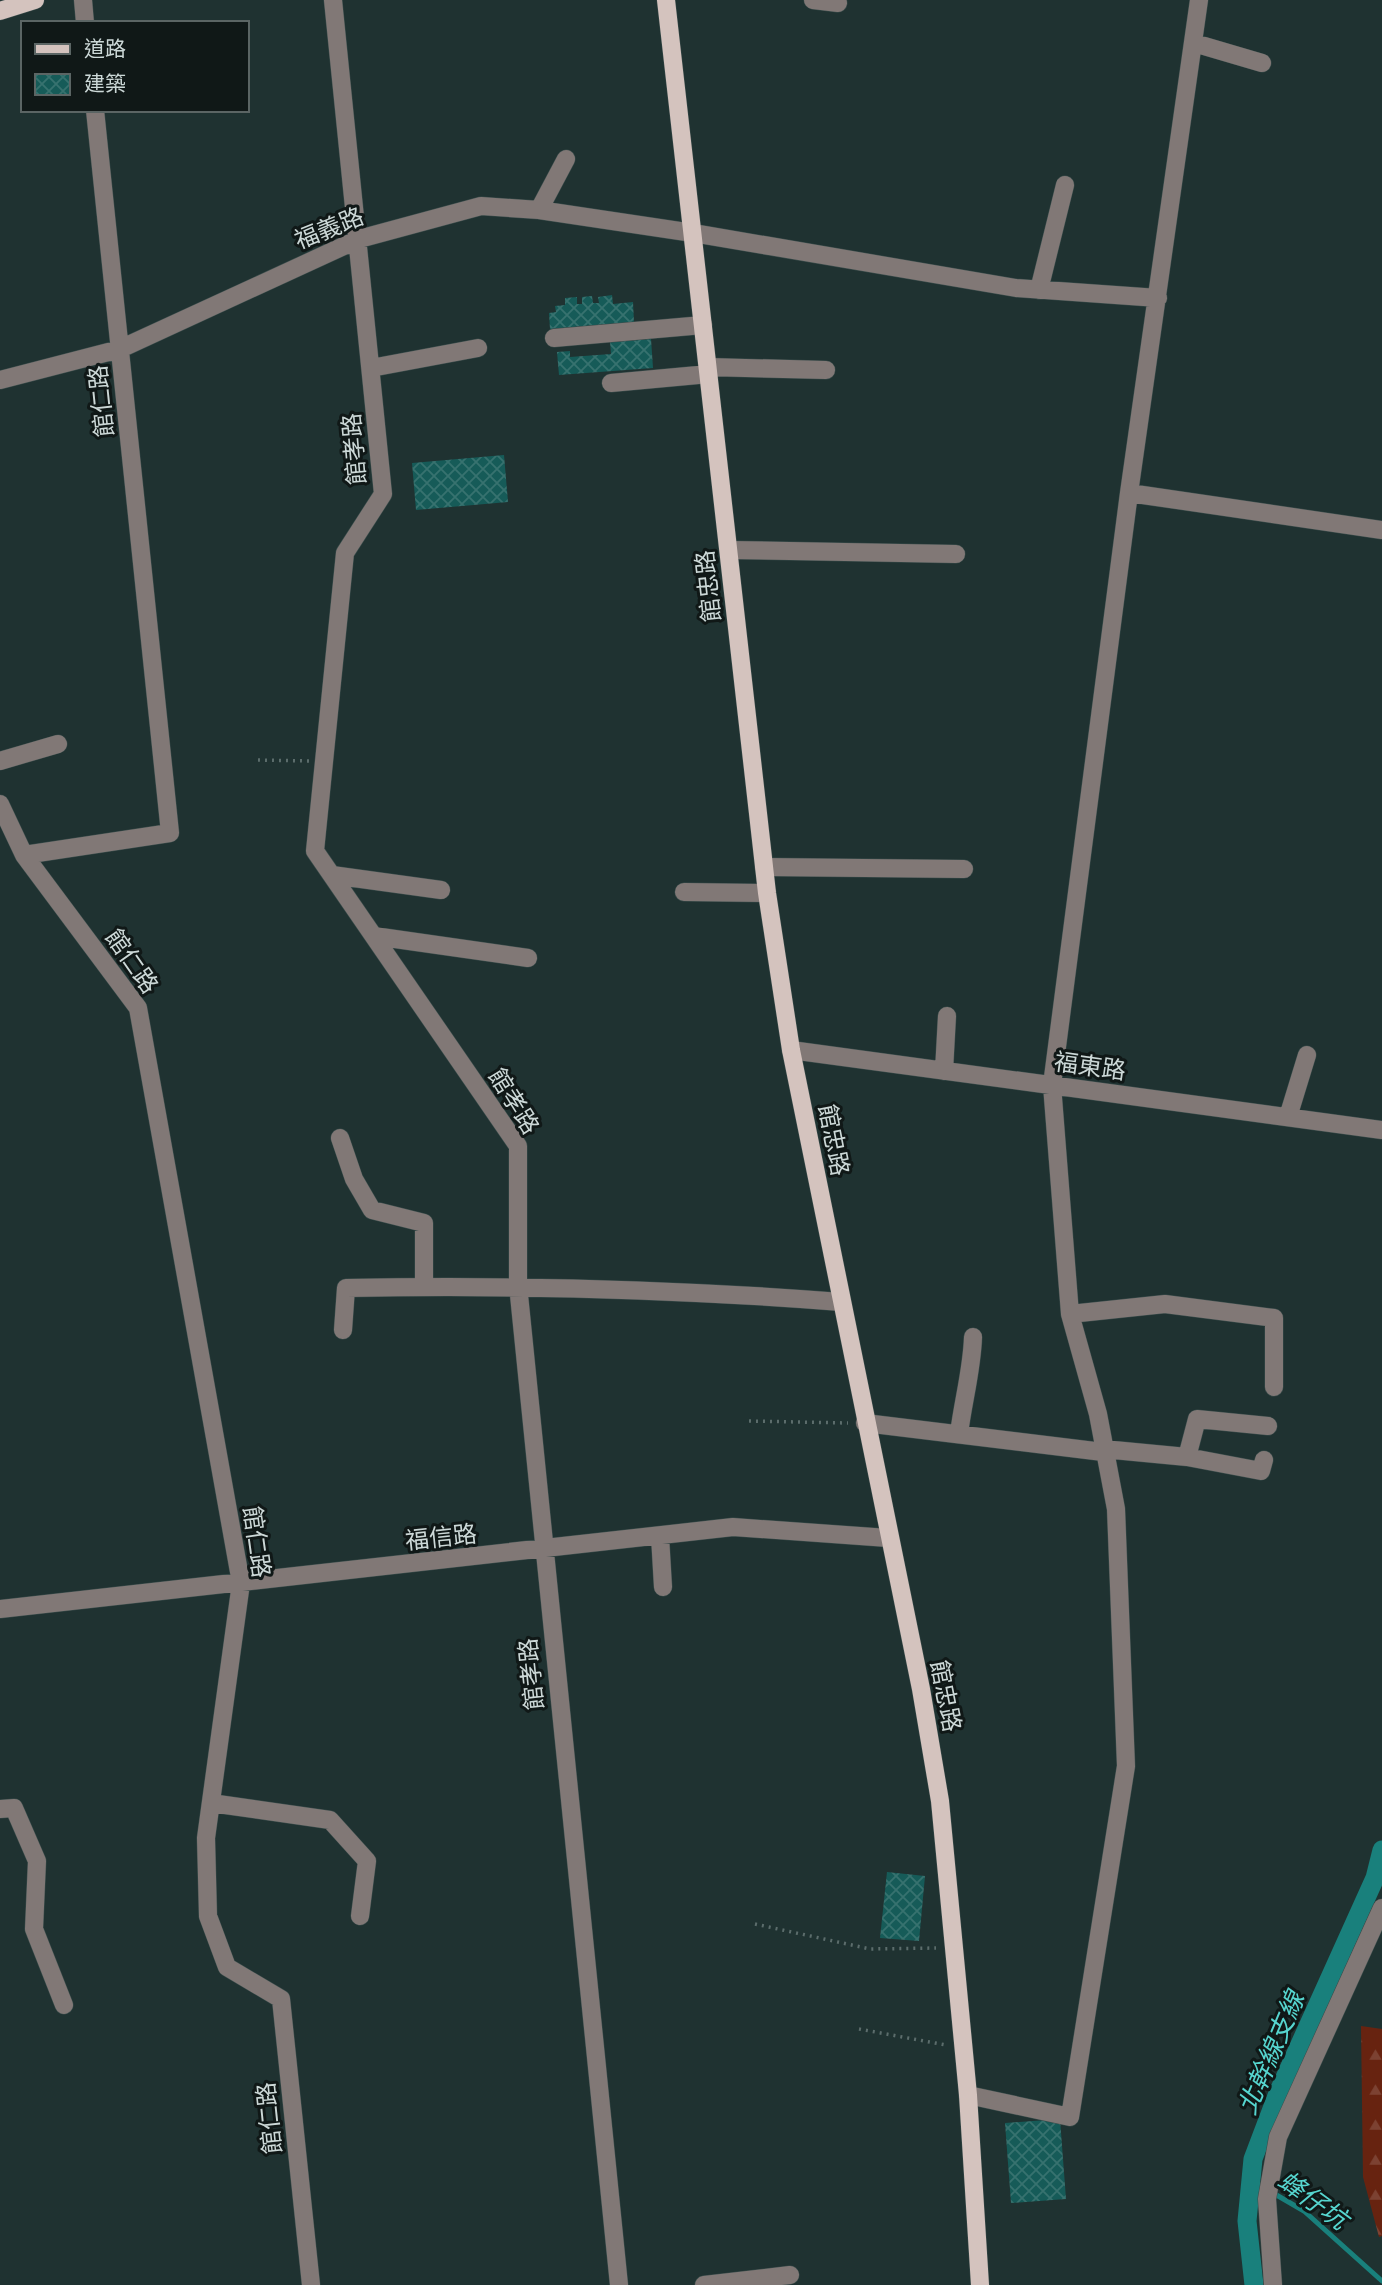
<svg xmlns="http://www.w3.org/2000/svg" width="1382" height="2285" font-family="Poppins,'Noto Sans TC',sans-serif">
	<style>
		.forest { fill: url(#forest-firs) }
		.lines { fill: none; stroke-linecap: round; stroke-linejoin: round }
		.stream { stroke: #19807c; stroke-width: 5 }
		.canal { stroke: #19807c; stroke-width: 19 }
		.building { fill: url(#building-cross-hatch) }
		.minor-casing { stroke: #3b4d4c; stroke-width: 19 }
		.major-casing { stroke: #3b4d4c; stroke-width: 19 }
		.path { stroke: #5c6d6c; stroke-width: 3.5; stroke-dasharray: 2 5; stroke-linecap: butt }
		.minor { stroke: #817876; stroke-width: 18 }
		.major { stroke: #d4c3be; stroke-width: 18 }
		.labels { text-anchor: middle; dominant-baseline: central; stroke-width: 6; stroke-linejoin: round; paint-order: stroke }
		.street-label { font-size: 24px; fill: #ccd8d7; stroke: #101817 }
		.water-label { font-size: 26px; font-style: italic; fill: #56d5cf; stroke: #101817 }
	</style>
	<defs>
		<pattern id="forest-firs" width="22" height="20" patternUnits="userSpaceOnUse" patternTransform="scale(1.75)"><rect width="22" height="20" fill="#672310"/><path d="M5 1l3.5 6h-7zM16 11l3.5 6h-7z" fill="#7c4232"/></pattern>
		<pattern id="building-cross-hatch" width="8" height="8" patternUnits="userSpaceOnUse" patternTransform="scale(1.75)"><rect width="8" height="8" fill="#165b58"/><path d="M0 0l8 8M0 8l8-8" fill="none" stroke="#37726f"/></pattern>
	</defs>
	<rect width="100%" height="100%" fill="#1f3231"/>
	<!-- forest -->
	<path class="forest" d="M1361,2026L1382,2029V2236L1379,2237L1363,2177Z"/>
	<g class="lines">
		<!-- stream -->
		<path class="stream" d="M1251,2181L1264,2188
			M1273,2193L1304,2211L1382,2281"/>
		<!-- canal -->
		<path class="canal" d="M1254,2285L1247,2221L1253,2159L1278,2093L1375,1878L1382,1850"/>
	</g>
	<!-- building -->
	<path class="building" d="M612,295L613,304L633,302L634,322L550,329L549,313L556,312L555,306L565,305V298L577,297V304H582V297L592,296L593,303H599L598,297Z
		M651,339L653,368L559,375L557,352L570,351V357L611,354L610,342Z
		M504,455L508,502L416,510L412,463Z
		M887,1872L925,1876L919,1941L880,1938Z
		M1060,2119L1066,2199L1011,2203L1005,2123Z"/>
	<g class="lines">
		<defs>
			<path id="minor" d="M83,0L85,23
				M333,0L383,494L345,553L315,851L518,1146V1285L619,2285
				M813,0L838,3
				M1194,43L1262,63
				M539,210L566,159
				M1039,290L1065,185
				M554,338L703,325
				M708,367L826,370
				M371,368L478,348
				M0,380L120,349L359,239L481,206L539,210L693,233L1016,288L1158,298
				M611,383L709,374
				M1129,493L1382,530
				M729,550L956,554
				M0,761L58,744
				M0,804L24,855L138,1008L241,1583L206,1838L208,1916L227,1967L281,1999L311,2285
				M24,855L170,833L95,110
				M764,867L964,869
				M332,875L441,890
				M684,892L767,893
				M374,936L528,958
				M791,1050L1382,1130
				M944,1071L947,1016
				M1288,1117L1307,1055
				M340,1138L354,1179L372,1210L424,1223V1286
				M1070,1314L1165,1304L1274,1318V1387
				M343,1330L346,1288C511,1285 676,1289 841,1302
				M865,1423L1103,1452
				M959,1434C963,1401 972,1370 973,1337
				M1103,1449L1187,1457L1261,1471L1264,1460
				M1187,1457L1197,1419L1268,1426
				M660,1536L663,1587
				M0,1609L733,1527L888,1538
				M211,1803L330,1820L367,1861L360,1916
				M0,1809L14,1808L37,1861L34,1929L64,2005
				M968,2095L1070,2117L1126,1766L1116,1509L1098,1414L1070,1314L1052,1085L1129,493L1199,0
				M704,2285L790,2275
				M1273,2285L1267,2199L1278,2137L1382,1908"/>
			<path id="major" d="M666,0L767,893L791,1050L921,1689L940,1801L968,2095L980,2285
				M0,11L35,0"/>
		</defs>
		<!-- minor casing -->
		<use href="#minor" class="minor-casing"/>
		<!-- major casing -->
		<use href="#major" class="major-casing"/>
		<!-- path -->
		<path class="path" d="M258,760L309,761
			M749,1421L848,1423
			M755,1924L870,1949L936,1948
			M859,2029L946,2045"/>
		<!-- minor -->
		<use href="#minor" class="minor"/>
		<!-- major -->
		<use href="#major" class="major"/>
	</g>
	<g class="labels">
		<!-- street labels -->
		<g class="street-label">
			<text transform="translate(329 228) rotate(-22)">福義路</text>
			<text transform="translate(101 401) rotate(-96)">館仁路</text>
			<text transform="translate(354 449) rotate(-95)">館孝路</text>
			<text transform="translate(708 586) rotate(-96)">館忠路</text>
			<text transform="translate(132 961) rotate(55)">館仁路</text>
			<text transform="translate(1090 1066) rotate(8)">福東路</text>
			<text transform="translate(514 1101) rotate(58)">館孝路</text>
			<text transform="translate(834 1140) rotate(79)">館忠路</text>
			<text transform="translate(441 1537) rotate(-6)">福信路</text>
			<text transform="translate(257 1542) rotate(82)">館仁路</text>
			<text transform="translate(531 1674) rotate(-96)">館孝路</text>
			<text transform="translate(946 1696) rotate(79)">館忠路</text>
			<text transform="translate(269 2118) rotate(-96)">館仁路</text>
		</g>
		<!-- water labels -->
		<g class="water-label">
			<text transform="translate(1271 2053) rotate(-67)">北幹線支線</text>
			<text transform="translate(1313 2200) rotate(36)">蜂仔坑</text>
		</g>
	</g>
	<!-- legend -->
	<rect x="21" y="21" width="228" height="91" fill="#101817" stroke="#5b6564" stroke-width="2"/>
	<rect x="35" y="44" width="35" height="10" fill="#d4c3be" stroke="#5b6564" stroke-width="2"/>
	<text x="84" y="56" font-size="21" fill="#ccd8d7">道路</text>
	<rect x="35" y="74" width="35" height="21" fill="url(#building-cross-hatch)" stroke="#5b6564" stroke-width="2"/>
	<text x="84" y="91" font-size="21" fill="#ccd8d7">建築</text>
</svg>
